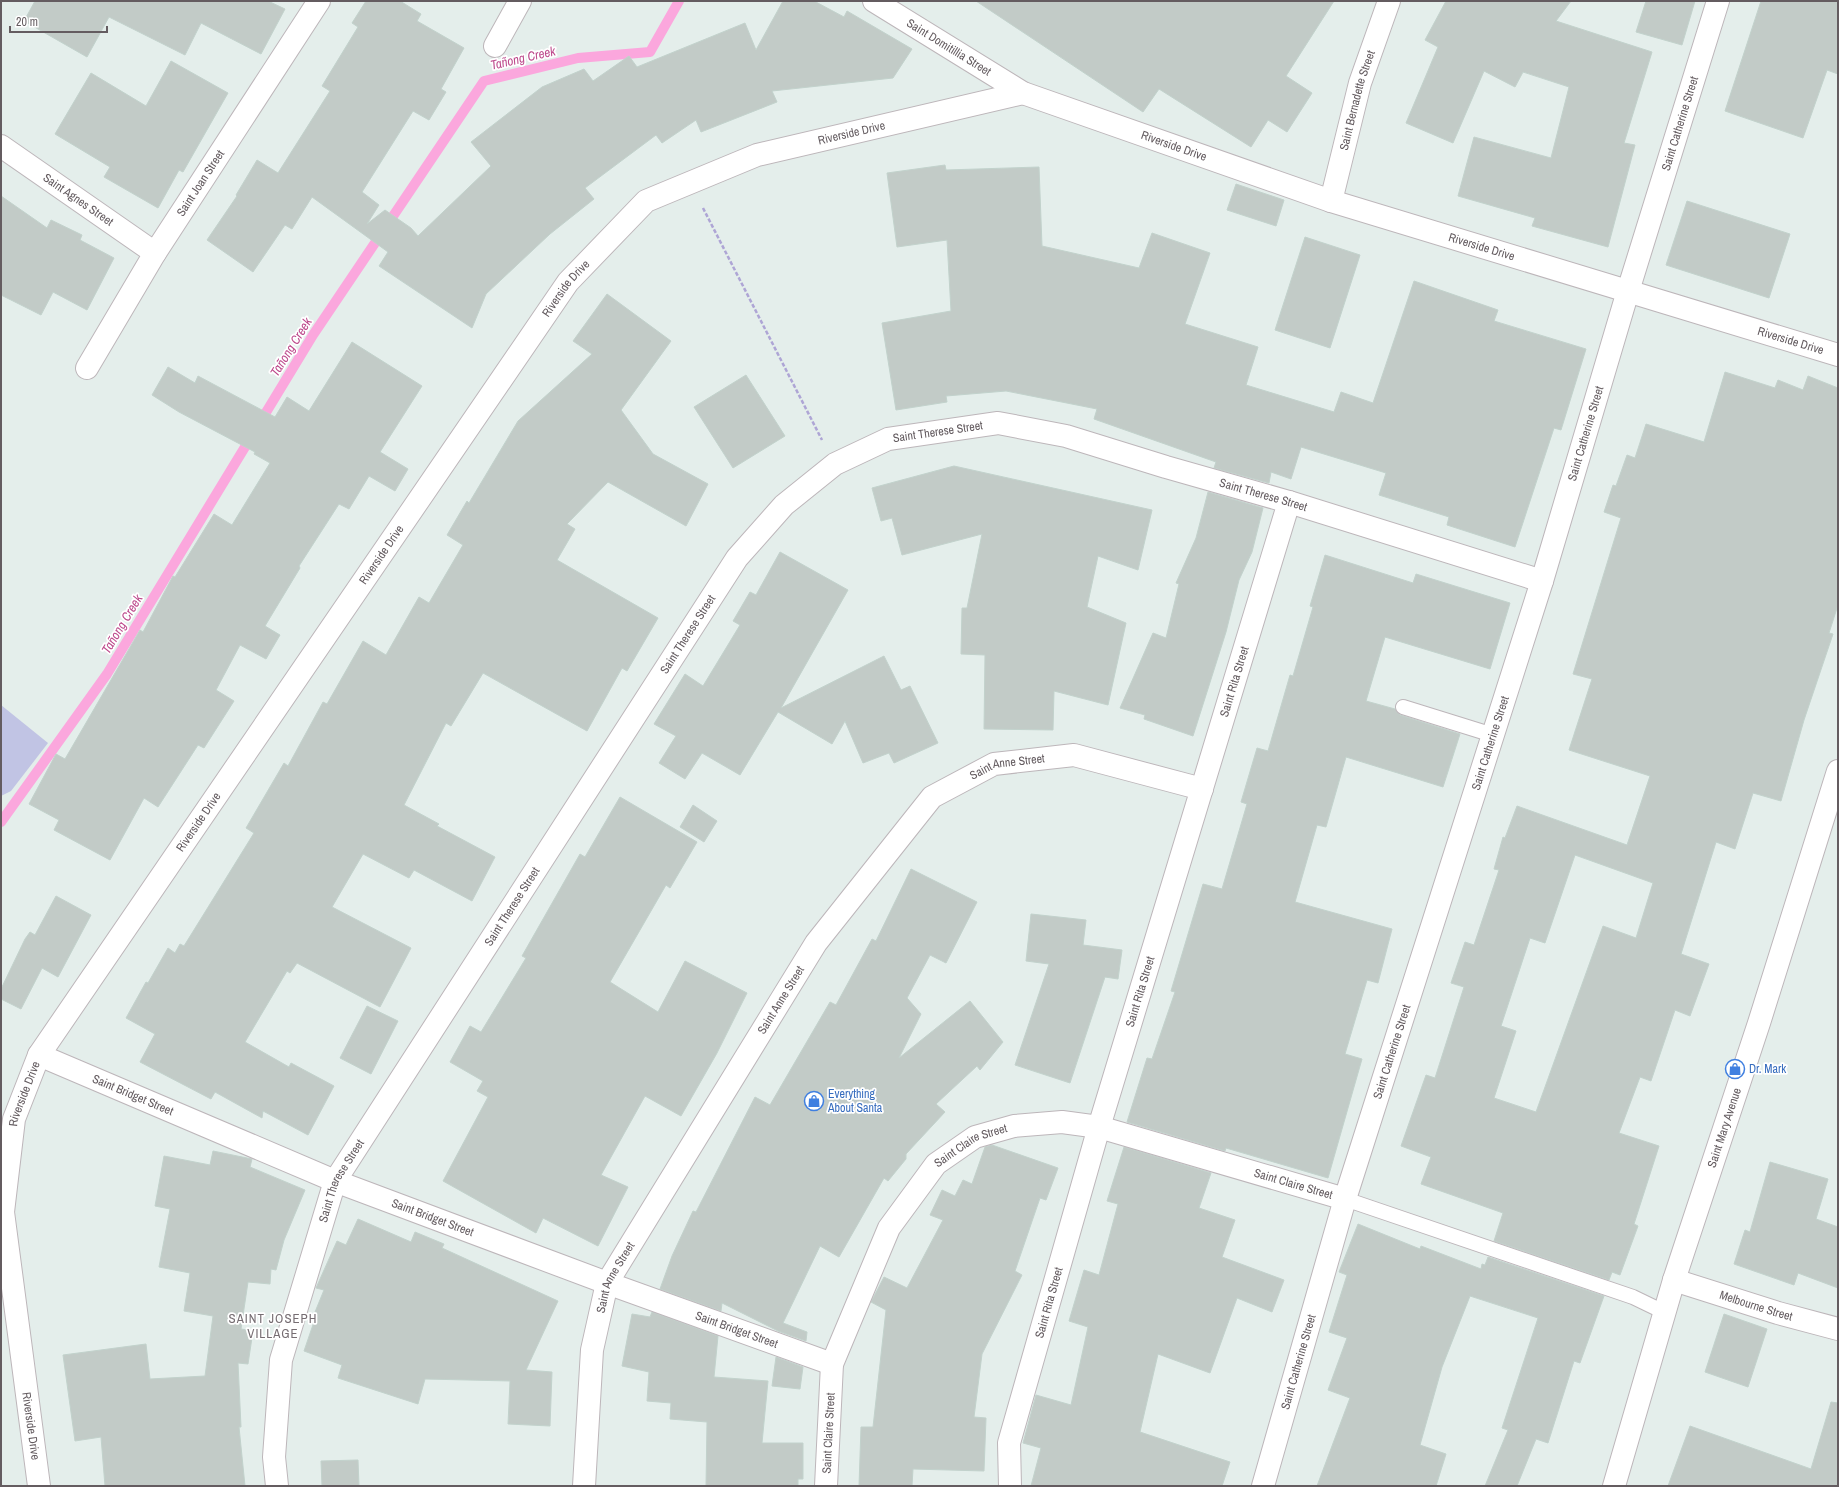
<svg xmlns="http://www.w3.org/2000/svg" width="1839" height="1487" font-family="'Archivo Narrow',sans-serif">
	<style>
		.green { fill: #c1c4e4 }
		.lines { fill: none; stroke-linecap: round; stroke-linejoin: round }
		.stream { stroke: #fba7dd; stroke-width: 10 }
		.building { fill: #c2cbc7; stroke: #c2d2cc; fill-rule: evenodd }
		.service-casing { stroke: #bdb6ba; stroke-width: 16 }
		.minor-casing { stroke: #bdb6ba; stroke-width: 24 }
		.tertiary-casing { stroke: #bdb6ba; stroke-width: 24 }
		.path { stroke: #aea5d5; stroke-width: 2.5; stroke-dasharray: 4 2; stroke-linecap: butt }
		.service { stroke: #fff; stroke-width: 14 }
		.minor { stroke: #fff; stroke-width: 22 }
		.tertiary { stroke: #fff; stroke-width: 22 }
		.labels { text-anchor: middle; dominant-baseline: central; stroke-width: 3.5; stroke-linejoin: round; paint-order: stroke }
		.street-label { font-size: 12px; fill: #645c60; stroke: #fff }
		.shop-label { font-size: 12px; fill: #366cbe; stroke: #fff; text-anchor: start }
		.water-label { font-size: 13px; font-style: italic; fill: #bd4a8c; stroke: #fff }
		.neighbourhood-label { font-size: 13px; letter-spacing: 1px; fill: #766d72; stroke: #fff }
	</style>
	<rect width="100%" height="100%" fill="#e4eeeb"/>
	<!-- green -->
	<path class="green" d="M1,705L48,743L11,791L1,796Z"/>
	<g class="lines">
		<!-- stream -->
		<path class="stream" d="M1,822L107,674L313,335L484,81L578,58L650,52L679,1"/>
	</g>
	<!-- building -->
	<path class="building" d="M35,1H268L285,9L261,54L201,23L185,55L109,17L87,57L24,21Z
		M366,1H400L421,14L417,21L464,48L441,89L446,92L429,120L413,111L362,192L379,205L367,224L385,210L411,228L418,236L491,166L471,142L542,87L584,69L593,81L629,56L637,67L745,23L756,50L783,1H814L844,17L847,11L912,49L893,78L772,91L777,102L701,132L696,120L662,143L656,135L585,188L594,199L550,234L486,294L472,328L379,266L388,252L312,197L292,229L285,225L253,272L207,240L237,196L236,195L257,160L278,173L330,91L322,86L358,27L352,23Z
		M976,1H1334L1286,76L1312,93L1287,132L1268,120L1251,147L1159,89L1143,112Z
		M1446,1H1571L1556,21L1652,52L1624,143L1635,145L1608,247L1532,226L1535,218L1458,196L1474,137L1551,158L1569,87L1523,72L1515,87L1484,71L1453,143L1406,123L1438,47L1425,40Z
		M1646,1H1695L1682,45L1636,32Z
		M1761,1H1838V74L1827,70L1803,138L1725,111Z
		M171,61L228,93L183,172L179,170L158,208L104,177L110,167L55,134L91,73L146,106Z
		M945,165L946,170L1039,167L1042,246L1139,268L1152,233L1210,253L1185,324L1258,347L1246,385L1334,412L1341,392L1373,403L1414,281L1498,310L1494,321L1586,349L1561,430L1554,428L1515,547L1447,525L1449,517L1379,495L1386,473L1301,447L1291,479L1271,472L1269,483L1214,468L1216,462L1094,419L1097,409L1006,391L946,396L947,402L896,410L882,323L951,311L947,240L897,247L887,173Z
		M1236,184L1284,200L1276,226L1227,210Z
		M1,196L47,228L51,220L82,235L80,240L114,258L87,310L53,292L41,315L1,295Z
		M1687,201L1790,234L1769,298L1666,265Z
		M1305,237L1360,255L1330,348L1275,330Z
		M607,294L671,341L621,410L653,454L708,484L686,526L608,482L567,524L575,529L557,560L658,618L627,671L622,668L587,731L483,673L451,726L446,723L404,805L439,824L437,826L495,857L472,901L414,870L409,878L363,854L332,907L411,948L380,1007L297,963L290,973L287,971L245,1042L289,1067L291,1063L334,1086L308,1135L263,1111L262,1118L215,1092L211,1099L140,1062L155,1034L126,1018L146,982L148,983L168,948L175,953L180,944L184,946L254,833L246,828L284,763L288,766L323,702L327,704L363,641L386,655L419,597L429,603L463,545L447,535L467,501L469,503L518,421L592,354L573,341Z
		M352,342L422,386L380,452L408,469L395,491L369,476L349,509L339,504L299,566L300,568L265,626L280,635L266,659L240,645L216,690L234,701L204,748L198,745L158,807L144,798L110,860L54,830L59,820L29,804L56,754L65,759L140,630L143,632L173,576L175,577L214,514L232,525L270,463L254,454L255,452L179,412L152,395L168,367L195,383L198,376L275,417L287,397L309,411Z
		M1725,372L1775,388L1778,380L1803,390L1808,376L1838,388V605L1829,633L1833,634L1804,720L1781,801L1753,793L1735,849L1716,842L1681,954L1709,964L1690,1016L1675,1010L1651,1081L1640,1077L1619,1133L1659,1146L1634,1224L1638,1226L1620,1275L1612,1272L1609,1280L1494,1241L1503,1213L1421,1184L1431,1157L1401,1146L1426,1075L1435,1078L1464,987L1451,983L1465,942L1474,945L1499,870L1494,869L1503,837L1505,838L1517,806L1627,845L1650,776L1569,750L1592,679L1573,674L1621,518L1604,512L1613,485L1616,486L1627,455L1635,458L1646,424L1704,442ZM1575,855L1653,883L1636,938L1603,926L1536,1112L1494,1098L1516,1031L1501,1026L1530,938L1545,943Z
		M746,375L785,436L733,468L694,407Z
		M954,466L1152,510L1138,570L1098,556L1087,607L1126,623L1108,705L1054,691L1053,730L984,729L985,655L961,654L962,608H967L982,534L902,555L892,518L881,521L872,488Z
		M1208,492L1263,508L1252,552L1239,580L1226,632L1193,736L1144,719L1145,715L1120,708L1153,633L1166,638L1179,584L1176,583L1196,538Z
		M780,552L848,590L781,708L884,656L901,690L910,686L938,743L894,763L889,753L863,763L845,721L832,744L778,712L740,775L702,753L685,779L659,763L676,736L654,724L685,674L703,686L740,625L733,621L750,592L756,595Z
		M1325,555L1413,583L1416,574L1510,603L1490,669L1385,637L1366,701L1395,709L1400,715L1460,734L1443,787L1346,757L1326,827L1317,825L1295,902L1392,929L1378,983L1367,980L1345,1054L1362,1059L1328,1178L1226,1148L1225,1151L1127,1122L1147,1058L1152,1059L1175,992L1171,991L1203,884L1222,889L1247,804L1241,802L1257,748L1268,751L1290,675L1293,676L1313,607L1310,606Z
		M620,797L697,842L670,888L666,885L610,982L658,1012L685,961L747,993L717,1053L681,1116L645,1096L601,1175L628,1187L598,1246L543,1218L536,1233L443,1181L488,1097L477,1091L483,1081L450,1062L470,1026L481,1032L526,958L522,956L580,854L585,857Z
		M693,805L717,821L704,842L680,827Z
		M911,869L977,902L946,963L930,955L907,998L921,1014L899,1058L970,1001L1003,1042L980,1070L977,1066L936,1104L945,1112L906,1154V1159L888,1181L884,1178L839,1257L820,1246L783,1323L807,1332L806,1341L778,1331L722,1303L721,1311L660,1289L672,1256L693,1211L696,1212L755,1097L770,1105L830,1002L836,1005L872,939L876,941Z
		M56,896L91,915L58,977L42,968L21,1009L1,999V989L25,939L30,932L35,935Z
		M1031,914L1086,920L1083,945L1122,950L1118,979L1105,977L1070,1083L1015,1065L1049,964L1026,961Z
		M367,1006L398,1021L371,1074L340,1058Z
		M992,1145L1058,1168L1046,1200L1040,1198L1015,1271L1022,1275L982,1354L974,1417L986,1418L984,1471L913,1469L912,1486H859L861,1427H873L886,1310L871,1302L884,1277L907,1288L943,1220L930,1215L942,1190L955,1196L963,1180L972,1184L985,1147Z
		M1124,1147L1211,1173L1199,1208L1235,1220L1222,1257L1284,1280L1272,1312L1237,1298L1210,1373L1158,1354L1140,1432L1230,1462L1222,1486H1031L1041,1448L1023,1443L1036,1395L1071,1405L1088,1327L1069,1321L1084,1270L1099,1275L1118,1204L1107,1201Z
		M213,1151L252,1159L250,1167L305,1190L284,1240L276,1270L271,1269L270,1284L248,1282L241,1329L253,1331L248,1364L238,1363L241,1427H239L245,1486H105L101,1437L75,1441L63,1355L146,1344L150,1379L205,1376L213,1316L184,1311L190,1273L159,1267L170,1209L155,1206L164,1156L210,1165Z
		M1770,1162L1828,1179L1816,1219L1838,1227V1288L1798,1273L1794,1285L1734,1264L1745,1230L1750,1232Z
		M358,1219L411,1242L415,1232L444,1244L442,1248L558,1301L526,1370L552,1372L550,1426L508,1424L510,1381L425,1379L418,1404L338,1378L342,1365L304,1351L317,1313L315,1312L324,1290L316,1288L337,1241L346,1245Z
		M1358,1224L1420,1249L1421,1246L1481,1269L1482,1264L1485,1265L1488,1257L1604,1296L1580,1363L1574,1361L1548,1443L1536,1439L1517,1486H1485L1508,1430L1502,1428L1538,1318L1470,1296L1442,1367L1420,1445L1446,1454L1436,1486H1317L1350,1398L1328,1390L1347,1338L1329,1332L1347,1275L1339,1272Z
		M652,1312L718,1336L714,1377L768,1381L762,1443H803V1479H798V1486H706L707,1422L670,1419L671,1403L647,1401L649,1372L622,1366L632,1314L650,1317Z
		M1724,1314L1767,1329L1748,1387L1705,1372Z
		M776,1357L803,1367L800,1389L772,1386Z
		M1831,1402L1838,1403V1486H1668L1690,1426L1811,1469Z
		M358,1460L359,1486H322L321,1461Z"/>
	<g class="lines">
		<defs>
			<path id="service" d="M1403,707L1493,735
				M1345,1199L1633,1297L1664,1312"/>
			<g id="minor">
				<path id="s1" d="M874,1L1023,93L1331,201L1838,355"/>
				<path d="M495,46L520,1"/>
				<path id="s2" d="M1,146L155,253"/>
				<path id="s3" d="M1331,201L1360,83L1389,1"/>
				<path id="s4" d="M87,368L155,253L319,1"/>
				<path id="s5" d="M39,1055L335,1181L607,1283L832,1364"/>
				<path id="s6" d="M1674,1280L1778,1313L1838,1329"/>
				<path id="s7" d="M39,1486L3,1212L14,1119L39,1055L568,282L646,201L757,155L1023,93"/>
				<path id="s8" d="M277,1486L274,1457L281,1360L335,1181L737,558L784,505L835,464L888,439L998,423L1066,436L1166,467L1289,502L1542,581"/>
				<path id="s9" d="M584,1486L592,1350L607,1283L816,943L932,797L994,764L1074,755L1202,789"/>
				<path id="s10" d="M826,1486L832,1364L889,1228L936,1164L975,1137L1014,1126L1062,1122L1099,1127L1345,1199"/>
				<path id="s11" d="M1010,1486L1009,1443L1099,1127L1289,502"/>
				<path id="s12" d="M1263,1486L1345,1199L1542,581L1628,291L1718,1"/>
			</g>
			<g id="tertiary">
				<path id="s13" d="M1614,1486L1674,1280L1759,1023L1838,771"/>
			</g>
		</defs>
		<!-- service casing -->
		<use href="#service" class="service-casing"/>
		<!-- minor casing -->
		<use href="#minor" class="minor-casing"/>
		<!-- tertiary casing -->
		<use href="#tertiary" class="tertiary-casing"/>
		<!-- path -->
		<path class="path" d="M703,208L822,440"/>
		<!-- service -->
		<use href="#service" class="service"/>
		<!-- minor -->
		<use href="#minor" class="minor"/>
		<!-- tertiary -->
		<use href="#tertiary" class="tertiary"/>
	</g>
	<!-- icons -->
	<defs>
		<symbol id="shop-ring" viewBox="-11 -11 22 22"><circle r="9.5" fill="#fff" stroke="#3f7fe0" stroke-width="1.5"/><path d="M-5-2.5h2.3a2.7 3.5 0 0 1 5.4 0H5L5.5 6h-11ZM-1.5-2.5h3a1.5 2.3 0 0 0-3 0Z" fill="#3f7fe0"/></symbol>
	</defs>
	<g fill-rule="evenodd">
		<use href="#shop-ring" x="1724" y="1058" width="22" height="22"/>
		<use href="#shop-ring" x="803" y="1090" width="22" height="22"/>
	</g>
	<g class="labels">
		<!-- street labels -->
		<g class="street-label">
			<text stroke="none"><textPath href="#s1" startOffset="88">Saint Domitillia Street</textPath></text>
			<text stroke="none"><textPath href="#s3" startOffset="104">Saint Bernadette Street</textPath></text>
			<text stroke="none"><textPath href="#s12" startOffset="1425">Saint Catherine Street</textPath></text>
			<text stroke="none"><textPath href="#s7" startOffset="1705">Riverside Drive</textPath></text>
			<text stroke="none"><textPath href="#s1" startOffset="335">Riverside Drive</textPath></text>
			<text stroke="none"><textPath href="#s4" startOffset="217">Saint Joan Street</textPath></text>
			<text stroke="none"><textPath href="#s2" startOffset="94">Saint Agnes Street</textPath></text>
			<text stroke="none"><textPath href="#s1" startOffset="659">Riverside Drive</textPath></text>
			<text stroke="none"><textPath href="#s7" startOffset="1369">Riverside Drive</textPath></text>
			<text stroke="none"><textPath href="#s1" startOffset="982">Riverside Drive</textPath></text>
			<text stroke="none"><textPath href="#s8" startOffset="1300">Saint Therese Street</textPath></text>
			<text stroke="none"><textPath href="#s12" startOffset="1101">Saint Catherine Street</textPath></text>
			<text stroke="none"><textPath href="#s8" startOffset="1636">Saint Therese Street</textPath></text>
			<text stroke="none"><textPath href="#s7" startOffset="1045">Riverside Drive</textPath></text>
			<text stroke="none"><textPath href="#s8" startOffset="964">Saint Therese Street</textPath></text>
			<text stroke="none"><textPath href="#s11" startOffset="837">Saint Rita Street</textPath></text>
			<text stroke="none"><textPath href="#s12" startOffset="777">Saint Catherine Street</textPath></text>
			<text stroke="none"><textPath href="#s9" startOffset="873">Saint Anne Street</textPath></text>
			<text stroke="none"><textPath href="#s7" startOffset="721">Riverside Drive</textPath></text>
			<text stroke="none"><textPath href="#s8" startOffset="640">Saint Therese Street</textPath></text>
			<text stroke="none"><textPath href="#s11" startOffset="513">Saint Rita Street</textPath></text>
			<text stroke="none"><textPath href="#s9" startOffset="537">Saint Anne Street</textPath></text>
			<text stroke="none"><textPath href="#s12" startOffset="453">Saint Catherine Street</textPath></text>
			<text stroke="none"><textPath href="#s7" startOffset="397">Riverside Drive</textPath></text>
			<text stroke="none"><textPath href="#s5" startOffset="102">Saint Bridget Street</textPath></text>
			<text stroke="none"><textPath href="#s13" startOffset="375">Saint Mary Avenue</textPath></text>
			<text stroke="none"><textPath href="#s10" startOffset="389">Saint Claire Street</textPath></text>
			<text stroke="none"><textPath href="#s8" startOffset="316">Saint Therese Street</textPath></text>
			<text stroke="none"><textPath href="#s10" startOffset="725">Saint Claire Street</textPath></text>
			<text stroke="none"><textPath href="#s5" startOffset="426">Saint Bridget Street</textPath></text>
			<text stroke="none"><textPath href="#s9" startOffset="213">Saint Anne Street</textPath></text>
			<text stroke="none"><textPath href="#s11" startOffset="189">Saint Rita Street</textPath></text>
			<text stroke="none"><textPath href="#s6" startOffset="86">Melbourne Street</textPath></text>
			<text stroke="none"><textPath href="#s5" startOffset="750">Saint Bridget Street</textPath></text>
			<text stroke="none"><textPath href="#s12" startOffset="129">Saint Catherine Street</textPath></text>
			<text transform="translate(31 1426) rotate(82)">Riverside Drive</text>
			<text stroke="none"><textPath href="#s10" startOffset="53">Saint Claire Street</textPath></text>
		</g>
		<!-- shop labels -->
		<g class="shop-label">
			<text x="1749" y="1069">Dr. Mark</text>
			<text x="828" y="1094">Everything<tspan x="828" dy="14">About Santa</tspan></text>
		</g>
		<!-- water labels -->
		<g class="water-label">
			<text transform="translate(523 58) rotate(-13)">Tañong Creek</text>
			<text transform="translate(291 347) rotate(-58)">Tañong Creek</text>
			<text transform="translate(122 624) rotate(-59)">Tañong Creek</text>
		</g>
		<!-- neighbourhood labels -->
		<g class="neighbourhood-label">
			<text x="273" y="1318">SAINT JOSEPH<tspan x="273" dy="15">VILLAGE</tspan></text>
		</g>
	</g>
	<!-- border -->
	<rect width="1839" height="1487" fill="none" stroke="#645c60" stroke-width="4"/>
	<!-- scale -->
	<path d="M10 26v6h97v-6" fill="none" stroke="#645c60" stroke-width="2"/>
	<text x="16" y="26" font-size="12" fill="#645c60" stroke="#ffffff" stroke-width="3" paint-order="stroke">20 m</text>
</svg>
